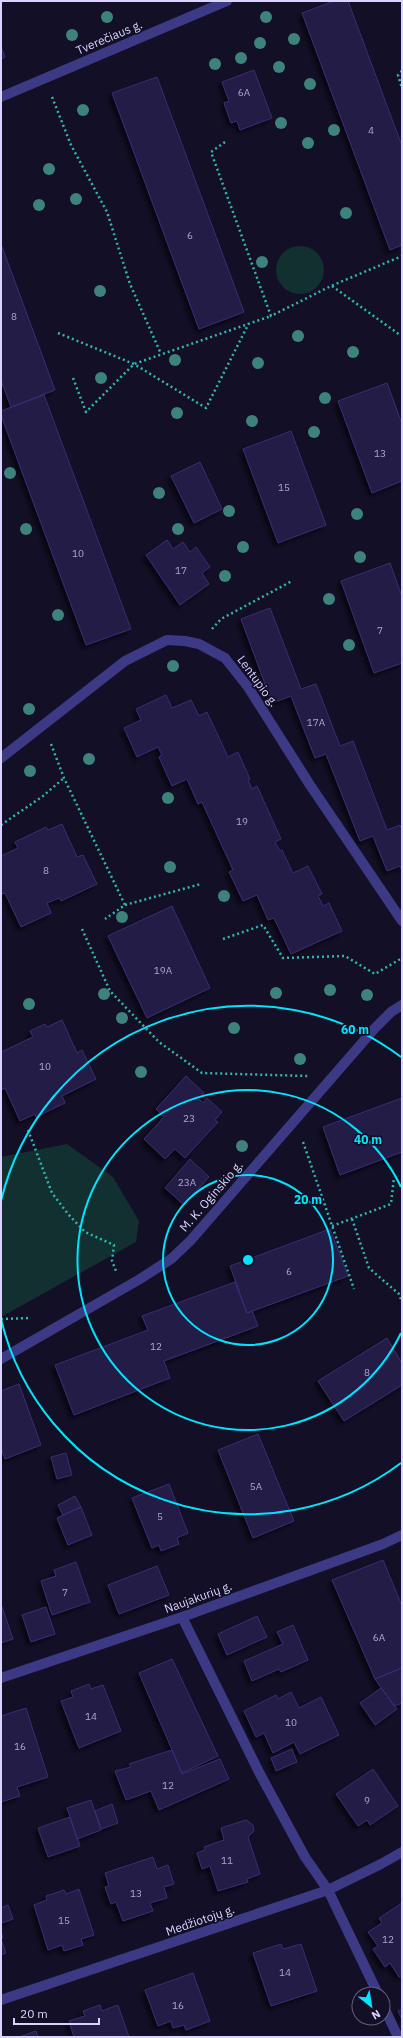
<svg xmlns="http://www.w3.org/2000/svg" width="403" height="2038" font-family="'IBM Plex Sans',sans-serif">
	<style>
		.green { fill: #12302f }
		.building { fill: #241b47; stroke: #3b2d73; filter: url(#shadow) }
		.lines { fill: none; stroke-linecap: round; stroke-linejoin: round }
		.path { stroke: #2fb8b0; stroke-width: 2.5; stroke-dasharray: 2 3; stroke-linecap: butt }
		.minor { stroke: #3d3a85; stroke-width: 10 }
		.tree { fill: #3d827b }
		.ring { fill: none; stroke: #00e5ff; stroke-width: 2 }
		.labels { text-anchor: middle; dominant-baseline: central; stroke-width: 3.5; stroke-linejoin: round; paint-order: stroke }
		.number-label { font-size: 10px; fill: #aca6d1 }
		.street-label { font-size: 12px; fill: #d9d4ff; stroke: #130f26 }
		.centre { fill: #00e5ff; stroke: #130f26; stroke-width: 2 }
		.ring-label { font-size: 12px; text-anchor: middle; font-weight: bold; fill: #00e5ff; stroke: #130f26; stroke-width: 3.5; stroke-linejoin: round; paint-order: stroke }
	</style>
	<defs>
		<filter id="shadow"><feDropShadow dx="-3.5" dy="3.5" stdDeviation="2" flood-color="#0009"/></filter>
	</defs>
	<rect width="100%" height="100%" fill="#130f26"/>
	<!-- green -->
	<path class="green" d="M276 270a24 24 0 1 1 48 0a24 24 0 1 1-48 0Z
		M67,1144L113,1177L139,1221L136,1242L1,1317V1157Z"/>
	<!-- building -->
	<path class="building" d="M334,1H348L402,146V245L390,250L302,13Z
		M1,47L5,57L1,59Z
		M254,70L272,118L240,130L237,121L231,123L224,103L229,101L222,82Z
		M157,77L244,312L199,329L112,93Z
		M1,244L55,390L11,407L1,380Z
		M387,383L402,424V481L372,493L338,401Z
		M44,395L131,629L86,645L1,415V411Z
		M291,431L326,525L278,543L243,449Z
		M200,462L222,509L194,523L171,476Z
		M167,540L173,549L183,542L190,552L196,547L210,567L202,573L209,584L180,605L146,555Z
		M390,563L402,597V663L374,673L341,581Z
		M270,608L301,689L316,684L340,746L353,741L387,830L400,825L402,830V870L400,866L387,871L373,836L360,841L326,754L315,758L291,696L272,703L241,619Z
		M166,695L172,708L191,700L199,716L207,712L228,757L238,752L250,779L248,780L252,789L257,786L281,839L275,842L280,851L282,850L293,873L308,866L322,894L318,896L323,906L329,903L342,931L291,954L274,918L268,920L257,895L243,901L229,872L233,870L202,802L198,804L187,779L172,786L159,757L162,755L158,747L137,757L124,728L141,720L136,709Z
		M62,824L77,857L83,855L97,884L61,901L59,898L47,903L51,913L21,927L5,893L1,894V856L18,848L15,842L46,827L48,830Z
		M172,906L210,988L147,1018L108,936Z
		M62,1020L77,1053L82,1050L96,1079L62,1096L65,1103L36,1117L35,1114L20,1121L5,1088L1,1090V1052L33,1037L30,1031L45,1024L47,1027Z
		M186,1076L204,1093L199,1099L203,1103L207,1098L222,1112L215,1120L218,1122L185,1158L175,1149L165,1159L144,1139L164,1117L156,1109Z
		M402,1098V1152L340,1175L323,1127Z
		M190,1159L209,1177L184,1205L165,1188Z
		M330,1229L348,1276L247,1313L230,1266Z
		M235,1282L247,1313L252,1311L258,1326L164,1361L170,1378L74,1415L55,1365L148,1330L142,1316Z
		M387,1338L402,1363V1385L344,1421L318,1381Z
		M19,1384L41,1445L5,1459L1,1448V1391Z
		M258,1434L294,1521L253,1538L218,1450Z
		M66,1453L72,1475L57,1479L51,1457Z
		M169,1484L188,1533L177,1538L179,1544L161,1551L159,1545L152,1548L132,1498Z
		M75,1496L81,1507L63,1515L58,1505Z
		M81,1507L92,1535L68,1545L57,1518Z
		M383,1560L402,1606V1668L375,1679L332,1580Z
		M76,1562L90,1602L52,1615L41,1581L56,1576L54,1570Z
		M157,1566L169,1595L119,1614L108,1585Z
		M1,1604L13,1639L1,1643Z
		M46,1607L55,1634L31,1642L22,1615Z
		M257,1616L267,1637L227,1655L218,1634Z
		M293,1625L308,1660L281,1672L279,1669L252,1681L244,1661L283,1644L277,1632Z
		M172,1659L218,1756L182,1773L139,1673Z
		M402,1668V1703L394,1706L375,1679Z
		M89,1684L91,1689L103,1685L121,1731L79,1748L61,1701L73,1697L71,1691Z
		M381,1688L397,1709L375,1725L360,1703Z
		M291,1692L299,1708L321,1697L339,1735L300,1754L294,1742L273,1753L264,1733L256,1737L244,1711L276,1695L278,1699Z
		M26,1708L48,1777L17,1787L20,1796L1,1802V1716Z
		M292,1749L297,1762L276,1771L271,1758Z
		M172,1750L182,1774L220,1759L229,1779L159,1810L151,1791L126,1800L115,1771L131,1767L129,1764Z
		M373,1769L398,1806L370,1825L367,1820L358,1826L336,1794Z
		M91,1800L101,1830L77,1839L67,1808Z
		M112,1804L118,1823L101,1829L95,1811Z
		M70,1817L80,1846L48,1857L38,1828Z
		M246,1820L253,1825L254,1831L248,1837L260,1874L247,1879L248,1882L218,1891L210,1866L202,1869L197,1853L205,1850L204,1847L224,1840L221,1828Z
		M153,1857L157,1869L168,1865L174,1884L164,1887L167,1898L150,1903L153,1911L123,1921L116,1902L111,1904L105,1887L109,1886L105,1873Z
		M79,1889L94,1935L81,1939L83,1945L64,1951L62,1945L48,1950L34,1905L47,1900L46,1896L64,1890L66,1894Z
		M402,1903V1975L399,1977L390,1963L385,1967L373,1949L378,1946L368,1932L382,1923L379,1918Z
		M8,1905L13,1919L2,1923L1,1908Z
		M1,1931L3,1938L1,1939L6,1953L1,1955Z
		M281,1944L283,1949L301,1944L317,1991L271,2006L253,1953Z
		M193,1973L210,2021L186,2030L184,2025L173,2028L171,2021L158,2026L145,1990Z
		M100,2005L102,2011L118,2005L129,2037H74L69,2021L85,2016L83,2011Z
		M402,2009V2019L398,2011Z
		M36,2031L38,2037H19Z"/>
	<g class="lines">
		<!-- path -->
		<path class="path" d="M402,71L398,75L402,88
			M52,97L71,145L107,212L130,284L161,354
			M225,142L211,152L271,316L331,286L402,256
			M332,286L400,335
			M58,333L134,364L206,408L249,323
			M73,378L86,412L134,364L271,316
			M212,629L221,619L292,581
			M51,744L64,778L125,905L105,919
			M1,825L43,796L64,778
			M125,905L201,884
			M82,929L110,991L159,1042L202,1073L308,1076
			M223,939L263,925L283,958L345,956L375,974L402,958
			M28,1130L52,1193L68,1214L85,1232L114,1245L112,1261L116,1271
			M303,1142L354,1289
			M352,1219L369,1268L399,1294L402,1302
			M332,1226L391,1204L394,1177
			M1,1319L31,1318"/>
		<!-- minor -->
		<path class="minor" d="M1,97L227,1
			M1,758L125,661L167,640L185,641L199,644L225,658L248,687L310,785L402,921
			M1,1359L140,1279L171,1259L191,1240L375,1028L391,1012L402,1005
			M182,1617L260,1774L305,1857L328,1890L378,1994
			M1,1678L182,1617L383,1544L402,1535
			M1,2000L328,1890L381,1864L402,1852
			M383,2005L398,2037"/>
	</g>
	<!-- trees -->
	<g class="tree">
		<circle cx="107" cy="17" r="6"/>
		<circle cx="266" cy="17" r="6"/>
		<circle cx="72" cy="35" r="6"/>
		<circle cx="294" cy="39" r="6"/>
		<circle cx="260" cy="43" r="6"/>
		<circle cx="241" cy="58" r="6"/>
		<circle cx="215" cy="64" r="6"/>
		<circle cx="279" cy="67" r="6"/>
		<circle cx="310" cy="84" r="6"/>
		<circle cx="83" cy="110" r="6"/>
		<circle cx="281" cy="123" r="6"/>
		<circle cx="334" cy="130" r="6"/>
		<circle cx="308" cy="143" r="6"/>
		<circle cx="49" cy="169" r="6"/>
		<circle cx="76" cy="199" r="6"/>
		<circle cx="39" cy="205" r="6"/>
		<circle cx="346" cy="213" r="6"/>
		<circle cx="262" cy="262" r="6"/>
		<circle cx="100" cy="291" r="6"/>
		<circle cx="298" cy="336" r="6"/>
		<circle cx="353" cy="352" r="6"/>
		<circle cx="175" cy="360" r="6"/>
		<circle cx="258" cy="363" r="6"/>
		<circle cx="101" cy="378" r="6"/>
		<circle cx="325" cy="398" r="6"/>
		<circle cx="177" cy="413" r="6"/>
		<circle cx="252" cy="421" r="6"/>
		<circle cx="314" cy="432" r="6"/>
		<circle cx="10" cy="473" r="6"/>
		<circle cx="159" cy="493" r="6"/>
		<circle cx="229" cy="511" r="6"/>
		<circle cx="357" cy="514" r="6"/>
		<circle cx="26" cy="529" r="6"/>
		<circle cx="178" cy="529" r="6"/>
		<circle cx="243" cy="547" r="6"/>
		<circle cx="360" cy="557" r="6"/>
		<circle cx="225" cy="576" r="6"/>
		<circle cx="329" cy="599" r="6"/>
		<circle cx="58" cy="615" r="6"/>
		<circle cx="349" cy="645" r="6"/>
		<circle cx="173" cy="666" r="6"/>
		<circle cx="29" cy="709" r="6"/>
		<circle cx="89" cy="759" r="6"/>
		<circle cx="30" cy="771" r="6"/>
		<circle cx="168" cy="798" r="6"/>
		<circle cx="170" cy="867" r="6"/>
		<circle cx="224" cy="896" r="6"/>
		<circle cx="122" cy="917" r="6"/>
		<circle cx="330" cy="990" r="6"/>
		<circle cx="276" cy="993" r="6"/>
		<circle cx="104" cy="994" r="6"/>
		<circle cx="367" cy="995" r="6"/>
		<circle cx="29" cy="1004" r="6"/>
		<circle cx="122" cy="1018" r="6"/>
		<circle cx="234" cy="1028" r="6"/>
		<circle cx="300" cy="1059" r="6"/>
		<circle cx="141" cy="1072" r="6"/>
		<circle cx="242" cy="1146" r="6"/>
	</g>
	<!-- distance rings -->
	<g class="ring">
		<circle cx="248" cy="1260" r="85"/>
		<path d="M401 1333A170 170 0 1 1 401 1187"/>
		<path d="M401 1463A254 254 0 0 1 1 1319M1 1201A254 254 0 0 1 401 1057"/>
	</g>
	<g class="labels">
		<!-- number labels -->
		<g class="number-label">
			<text x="244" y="92">6A</text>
			<text x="371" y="130">4</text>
			<text x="190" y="235">6</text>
			<text x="14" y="316">8</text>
			<text x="380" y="453">13</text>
			<text x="284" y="487">15</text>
			<text x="78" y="553">10</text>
			<text x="181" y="570">17</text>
			<text x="380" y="630">7</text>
			<text x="316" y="722">17A</text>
			<text x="242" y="821">19</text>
			<text x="46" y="870">8</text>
			<text x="163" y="970">19A</text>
			<text x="45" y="1066">10</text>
			<text x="189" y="1118">23</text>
			<text x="187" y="1182">23A</text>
			<text x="289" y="1271">6</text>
			<text x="156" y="1346">12</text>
			<text x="367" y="1372">8</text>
			<text x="256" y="1486">5A</text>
			<text x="160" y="1516">5</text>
			<text x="65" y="1592">7</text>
			<text x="379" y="1637">6A</text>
			<text x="91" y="1716">14</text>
			<text x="291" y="1722">10</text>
			<text x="20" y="1746">16</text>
			<text x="168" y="1785">12</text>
			<text x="367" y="1800">9</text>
			<text x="227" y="1860">11</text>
			<text x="136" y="1893">13</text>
			<text x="64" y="1920">15</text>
			<text x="388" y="1939">12</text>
			<text x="285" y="1972">14</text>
			<text x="178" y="2005">16</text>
		</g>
		<!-- street labels -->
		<g class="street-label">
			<text transform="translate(109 37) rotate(-23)">Tverečiaus g.</text>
			<text transform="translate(258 681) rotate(54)">Lentupio g.</text>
			<text transform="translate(211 1196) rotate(-49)">M. K. Oginskio g.</text>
			<text transform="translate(198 1597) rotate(-20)">Naujakurių g.</text>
			<text transform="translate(200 1920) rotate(-19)">Medžiotojų g.</text>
		</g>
	</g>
	<circle cx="248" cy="1260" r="6" class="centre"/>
	<g class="ring-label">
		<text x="355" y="1034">60 m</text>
		<text x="368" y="1144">40 m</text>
		<text x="308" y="1204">20 m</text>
	</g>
	<!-- border -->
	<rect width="403" height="2038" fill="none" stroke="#d9d4ff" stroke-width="4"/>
	<!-- north arrow -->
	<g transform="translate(371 2006) rotate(150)"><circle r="19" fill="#130f26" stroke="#625e7d"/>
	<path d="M0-3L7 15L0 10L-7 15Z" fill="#00e5ff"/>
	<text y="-6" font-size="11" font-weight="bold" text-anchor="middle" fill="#d9d4ff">N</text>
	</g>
	<!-- scale -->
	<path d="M14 2018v6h85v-6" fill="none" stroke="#d9d4ff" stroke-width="2"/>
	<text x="20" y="2018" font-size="12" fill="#d9d4ff" stroke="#130f26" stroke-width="3" paint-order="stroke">20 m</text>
</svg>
